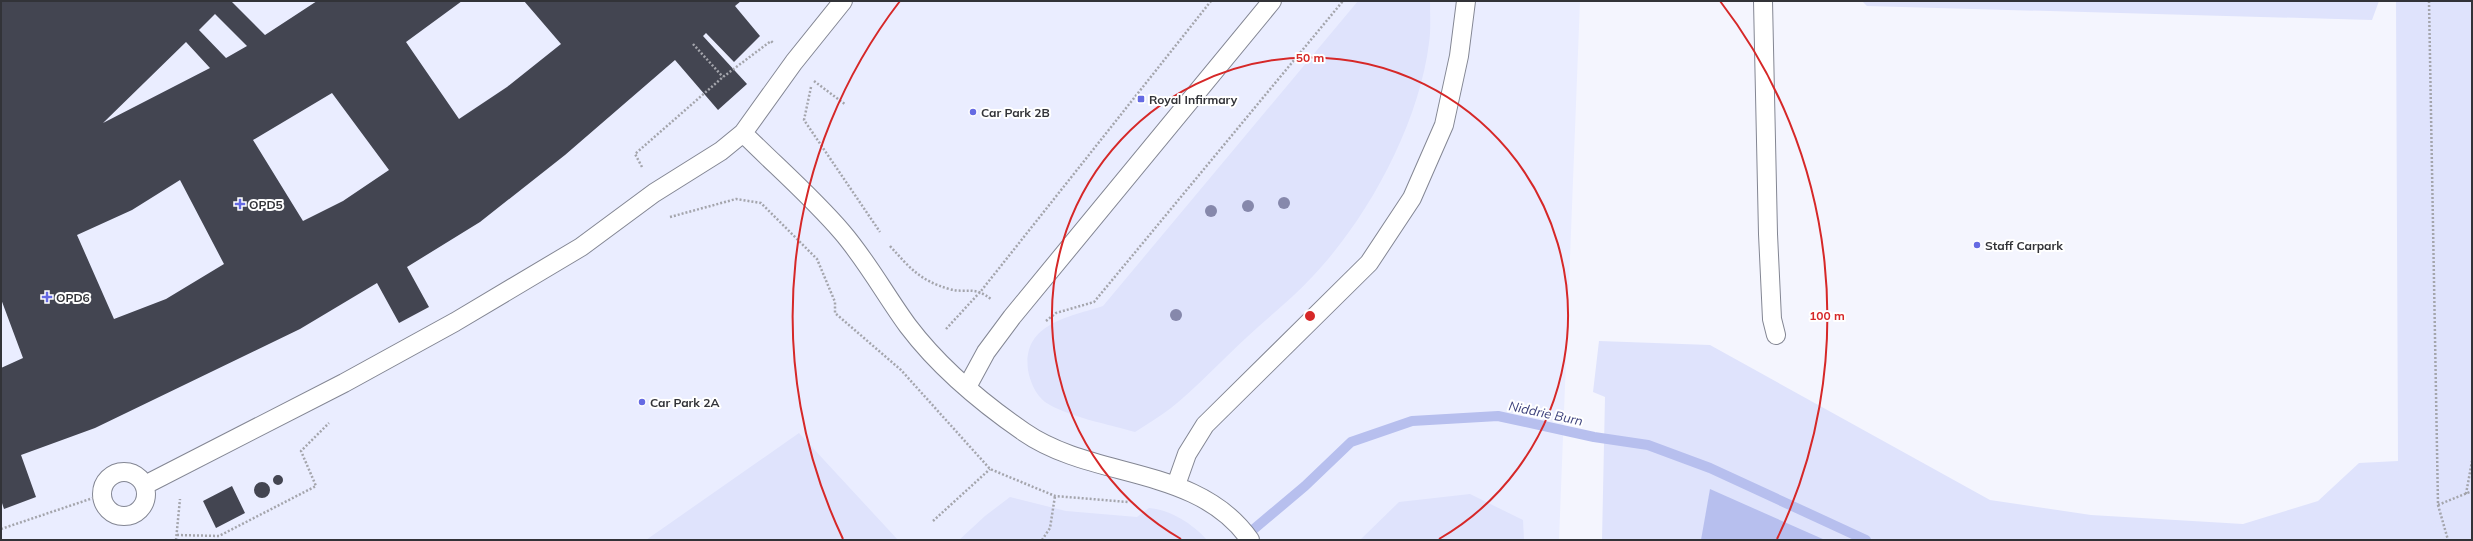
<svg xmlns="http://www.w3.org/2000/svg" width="2473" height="541" font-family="Mulish,sans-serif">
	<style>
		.built { fill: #eaedff }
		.green { fill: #dfe3fc }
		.water { fill: #b7bfee }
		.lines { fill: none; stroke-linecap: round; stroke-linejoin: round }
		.stream { stroke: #b7bfee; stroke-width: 10 }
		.building { fill: #434551; fill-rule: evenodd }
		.service-casing { stroke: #838693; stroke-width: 20 }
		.path { stroke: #a4a5ac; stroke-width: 2.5; stroke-dasharray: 2 2; stroke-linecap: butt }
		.service { stroke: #fff; stroke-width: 18 }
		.tree { fill: #8688ab }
		.ring { fill: none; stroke: #d62828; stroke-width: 2 }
		.poi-dot { fill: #656ae3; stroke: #fff; stroke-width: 1.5 }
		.labels { text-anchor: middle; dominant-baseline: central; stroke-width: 4; stroke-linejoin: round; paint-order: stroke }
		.poi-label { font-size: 12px; font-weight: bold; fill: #323338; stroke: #fff; text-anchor: start }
		.water-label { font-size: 13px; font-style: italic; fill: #3d427c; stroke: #fff }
		.centre { fill: #d62828; stroke: #fff; stroke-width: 2 }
		.ring-label { font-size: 12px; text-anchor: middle; font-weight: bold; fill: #d62828; stroke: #fff; stroke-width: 4; stroke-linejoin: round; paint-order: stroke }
	</style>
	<rect width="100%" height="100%" fill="#f4f5fe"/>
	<!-- built -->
	<path class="built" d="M1,1H1580L1559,540H1Z"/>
	<!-- green -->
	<path class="green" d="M1358,1H1430C1430,15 1431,30 1429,43C1419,124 1368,218 1313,276C1292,299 1268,317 1246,338C1221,361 1197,387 1171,408C1159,417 1147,424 1135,432C1111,425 1065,416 1045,402C1036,395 1030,382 1028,370C1022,323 1070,317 1103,306Z
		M1862,1H2379L2372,20L1867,6Z
		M2396,1H2472V540H1602L1605,397L1593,392L1599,341L1710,345L1990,500L2091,515L2243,524L2318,501L2359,463L2398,461Z
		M799,433L898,540H646Z
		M1470,494L1523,520L1524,540H1360L1399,502Z
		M1010,497L1066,511L1137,517L1149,508C1171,510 1193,524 1207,540H959L985,516Z"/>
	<!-- water -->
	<path class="water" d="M1710,489L1825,540H1701Z"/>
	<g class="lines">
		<!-- stream -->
		<path class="stream" d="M1242,539L1305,486L1351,442L1412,421L1498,416L1594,437L1648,445L1710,468L1866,540"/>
	</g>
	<!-- building -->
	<path class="building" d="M1,1H231L265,35L317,1H462L406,42L459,119L507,87L561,44L524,1H741L735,6L760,36L734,62L706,33L703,36L747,84L718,110L675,60L565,155L480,222L407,267L429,307L399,323L377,283L300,329L95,428L21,455L36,497L4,509L1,500V368L23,358L1,299ZM215,14L247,46L226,58L199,30ZM186,42L210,68L103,123ZM332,93L389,170L343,201L303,221L253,140ZM180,180L224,264L166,299L114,319L77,235L132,210Z
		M273 480a5 5 0 1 1 10 0a5 5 0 1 1-10 0Z
		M254 490a8 8 0 1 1 16 0a8 8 0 1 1-16 0Z
		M232,486L245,513L216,528L203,501Z"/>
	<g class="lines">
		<defs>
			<path id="service" d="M1763,1L1768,234L1772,319L1776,335
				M743,133C776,166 812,197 842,232C867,261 886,296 908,326C939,367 982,403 1024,432C1093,480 1198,465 1250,540
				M967,387L986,352L1012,317L1272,1
				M102 494a22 22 0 1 1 44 0a22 22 0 1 1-44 0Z
				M145,485L344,383L455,322L581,247L654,193L721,151L743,133L794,62L843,1
				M1176,485L1187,454L1205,425L1369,263L1412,198L1444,125L1459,56L1466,1"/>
		</defs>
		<!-- service casing -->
		<use href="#service" class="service-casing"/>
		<!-- path -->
		<path class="path" d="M2429,1L2438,505L2448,540
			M693,44L723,77
			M814,81L846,105
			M811,87L804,120L880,232
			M642,167L635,154L723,77L771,41L774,44
			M670,217L736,199L761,203L817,259L835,302V313L901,370L990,469L1055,496L1128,502
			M890,246C910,268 919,280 949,289C968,294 974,285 992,300
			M1046,321L1056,313L1094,302L1343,1
			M946,329L981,291L1211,1
			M2466,494L2472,461
			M2438,505L2472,491
			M933,521L990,469
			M1,529L102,495
			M177,535L219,536L316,486L301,451L329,423
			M176,540L180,499
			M1042,540L1050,528L1055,496"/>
		<!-- service -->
		<use href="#service" class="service"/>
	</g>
	<!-- trees -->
	<g class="tree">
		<circle cx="1284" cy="203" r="6"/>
		<circle cx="1248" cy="206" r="6"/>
		<circle cx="1211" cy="211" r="6"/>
		<circle cx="1176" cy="315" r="6"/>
	</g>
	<!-- distance rings -->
	<g class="ring">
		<path d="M1181 539A258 258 0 1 1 1439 539"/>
		<path d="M843 539A517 517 0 0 1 900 1M1720 1A517 517 0 0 1 1777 539"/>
	</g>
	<!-- markers -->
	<g class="poi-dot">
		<rect x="1137" y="95" width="8" height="8" rx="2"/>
		<circle cx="973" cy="112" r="4"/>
		<path d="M238 198h4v4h4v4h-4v4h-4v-4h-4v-4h4z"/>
		<circle cx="1977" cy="245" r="4"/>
		<path d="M45 291h4v4h4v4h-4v4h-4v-4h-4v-4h4z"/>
		<circle cx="642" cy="402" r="4"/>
	</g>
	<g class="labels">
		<!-- poi labels -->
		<g class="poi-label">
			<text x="1149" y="99">Royal Infirmary</text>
			<text x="981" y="112">Car Park 2B</text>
			<text x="249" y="204">OPD5</text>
			<text x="1985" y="245">Staff Carpark</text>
			<text x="56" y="297">OPD6</text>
			<text x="650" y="402">Car Park 2A</text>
		</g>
		<!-- water labels -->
		<g class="water-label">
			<text transform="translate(1546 413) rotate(12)">Niddrie Burn</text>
		</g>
	</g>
	<circle cx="1310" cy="316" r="6" class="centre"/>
	<g class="ring-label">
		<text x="1310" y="62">50 m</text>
		<text x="1827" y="320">100 m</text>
	</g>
	<!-- border -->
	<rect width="2473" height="541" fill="none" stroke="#323338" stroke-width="4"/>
</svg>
